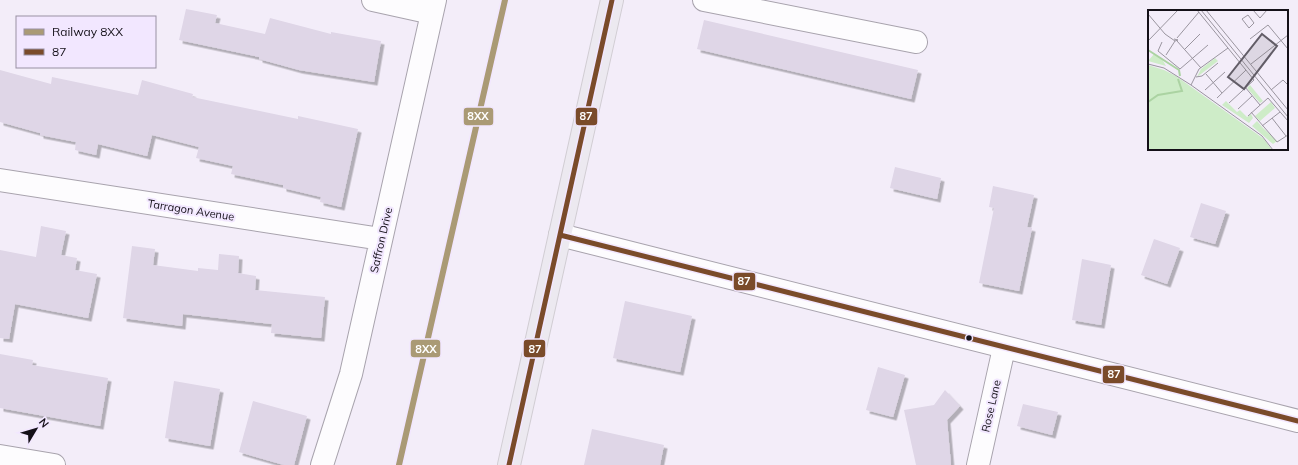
<svg xmlns="http://www.w3.org/2000/svg" width="1298" height="465" font-family="Mulish,sans-serif">
	<style>
		.building { fill: #dfd6e7; filter: url(#shadow) }
		.lines { fill: none; stroke-linecap: round; stroke-linejoin: round }
		.minor-casing { stroke: #a8a3ad; stroke-width: 24 }
		.major-casing { stroke: #d1cdd3; stroke-width: 24 }
		.minor { stroke: #fdfcfe; stroke-width: 22 }
		.major { stroke: #ece9f0; stroke-width: 22 }
		.bus-1-casing { stroke: #f2e7ff; stroke-width: 8 }
		.bus-1 { stroke: #7a4b2a; stroke-width: 5 }
		.rail-1-casing { stroke: #f2e7ff; stroke-width: 9 }
		.rail-1 { stroke: #aa9a75; stroke-width: 6 }
		.bus-dot { fill: #141018; stroke: #f2e7ff; stroke-width: 1.5 }
		.labels { text-anchor: middle; dominant-baseline: central; stroke-width: 4; stroke-linejoin: round; paint-order: stroke }
		.street-label { font-size: 11px; fill: #141018; stroke: #f2e7ff }
		.inset-river { fill: none; stroke: #abd3a2; stroke-width: 2 }
		.inset-road { fill: none; stroke: #9a959f; stroke-width: 1 }
		.view { fill: #625d67; fill-opacity: 0.15; stroke: #625d67; stroke-width: 2 }
		.inset-edge { fill: none; stroke: #141018; stroke-width: 2 }
		.line-badge { stroke: #f2e7ff; stroke-width: 1.5 }
		.badge-label { font-size: 11px; text-anchor: middle; font-weight: bold; fill: #fff }
	</style>
	<defs>
		<filter id="shadow"><feDropShadow dx="3.5" dy="3.5" stdDeviation="0" flood-color="#0004"/></filter>
	</defs>
	<rect width="100%" height="100%" fill="#f3edf9"/>
	<!-- building -->
	<path class="building" d="M186,9L217,15L215,23L265,34L270,18L331,34V32L381,41L374,82L299,70L259,59V57L179,40Z
		M704,20L918,70L911,99L697,49Z
		M0,70L51,84L52,77L138,95L142,80L193,94L192,97L298,119V116L358,129L341,207L320,202L321,197L283,188V185L231,174L233,166L196,158L199,147L152,135L147,156L98,144L96,155L75,150L76,142L40,135V133L0,122Z
		M895,167L941,178L937,199L890,188Z
		M993,186L1034,195L1027,227L1032,228L1019,291L979,283L994,208L989,207Z
		M1201,203L1226,211L1215,244L1190,237Z
		M41,226L66,231L61,255L77,258L75,270L97,274L88,318L15,304L9,339L0,338V250L36,257Z
		M1154,239L1180,248L1167,284L1141,275Z
		M132,246L155,249L153,265L198,271V268L218,270L219,254L239,256L238,273L256,276L255,290L325,297L321,338L271,333L272,324L183,314L182,326L123,318Z
		M1082,259L1111,265L1101,325L1072,320Z
		M625,301L692,316L680,372L613,358Z
		M0,354L33,360L32,365L108,378L100,426L0,408Z
		M878,367L905,375L893,417L866,410Z
		M174,381L220,389L210,446L165,438Z
		M945,390L960,406L947,420L951,465H916L904,410L934,405Z
		M253,401L307,416L294,465H284L239,452Z
		M1023,404L1058,412L1052,435L1017,426Z
		M592,429L664,445L660,465H584Z"/>
	<g class="lines">
		<defs>
			<path id="minor" d="M373,0L432,13
				M704,0L916,42
				M0,180L381,239
				M560,235L1298,421
				M0,456L54,465
				M322,465L351,374L435,0
				M978,465L1004,348"/>
			<path id="major" d="M509,465L612,0"/>
		</defs>
		<!-- minor casing -->
		<use href="#minor" class="minor-casing"/>
		<!-- major casing -->
		<use href="#major" class="major-casing"/>
		<!-- minor -->
		<use href="#minor" class="minor"/>
		<!-- major -->
		<use href="#major" class="major"/>
		<defs>
			<path id="bus-1" d="M560,235L1298,421
				M509,465L612,0"/>
		</defs>
		<!-- bus-1 casing -->
		<use href="#bus-1" class="bus-1-casing"/>
		<!-- bus-1 -->
		<use href="#bus-1" class="bus-1"/>
		<defs>
			<path id="rail-1" d="M399,465L505,0"/>
		</defs>
		<!-- rail-1 casing -->
		<use href="#rail-1" class="rail-1-casing"/>
		<!-- rail-1 -->
		<use href="#rail-1" class="rail-1"/>
	</g>
	<!-- markers -->
	<circle class="bus-dot" cx="969" cy="338" r="3.5"/>
	<g class="labels">
		<!-- street labels -->
		<g class="street-label">
			<text transform="translate(191 210) rotate(9)">Tarragon Avenue</text>
			<text transform="translate(381 240) rotate(-77)">Saffron Drive</text>
			<text transform="translate(991 406) rotate(-77)">Rose Lane</text>
		</g>
	</g>
	<!-- overview -->
	<g transform="translate(1148 10)">
		<rect width="140" height="140" fill="#f3edf9"/>
		<path d="M6,44L14,49L18,56L0,51ZM67,48L70,51L49,67L53,59ZM0,55L16,60L28,66L116,129L124,140H0ZM102,75L115,91L112,93L99,78ZM78,91L89,102L92,100L99,107L103,104L105,108L101,113L74,95ZM123,92L127,98L112,111L107,106ZM109,111L115,118L129,131L125,134L104,116Z" fill="#ceecc8"/>
		<path class="inset-river" d="M0,40L31,60L32,66M0,92L10,85L34,81L30,69"/>
		<path class="inset-road" d="M49,0L106,70L81,93M53,0L140,107M58,0L140,100M105,0L112,8L119,0M0,4L17,24L27,31L30,30L26,29M100,5L106,13L101,18L94,9ZM29,28L51,2M102,29L120,15L140,39M0,31L30,0M29,31L53,58M14,32L10,41L32,59L60,35M37,39L52,24M18,45L27,31M0,54L16,58L43,75L114,126L125,140M103,54L140,25M58,64L74,83M48,67L54,66L70,53M43,75L51,59L80,38M97,77L112,95M57,80L77,62M123,80L135,70L140,75M69,88L98,60M90,99L104,86M103,102L129,132L140,125M100,106L120,88L140,111M124,108L138,126M114,116L132,102"/>
		<path class="view" d="M114,24L129,36L96,79L80,67Z"/>
		<rect width="140" height="140" class="inset-edge"/>
	</g>
	<g class="line-badge">
		<rect x="463" y="107" width="31" height="19" rx="4" fill="#aa9a75"/>
		<rect x="575" y="107" width="23" height="19" rx="4" fill="#7a4b2a"/>
		<rect x="733" y="272" width="23" height="19" rx="4" fill="#7a4b2a"/>
		<rect x="410" y="339" width="31" height="19" rx="4" fill="#aa9a75"/>
		<rect x="523" y="339" width="23" height="19" rx="4" fill="#7a4b2a"/>
		<rect x="1102" y="365" width="23" height="19" rx="4" fill="#7a4b2a"/>
	</g>
	<g class="badge-label">
		<text x="478" y="120">8XX</text>
		<text x="586" y="120">87</text>
		<text x="744" y="285">87</text>
		<text x="426" y="353">8XX</text>
		<text x="535" y="353">87</text>
		<text x="1114" y="378">87</text>
	</g>
	<!-- legend -->
	<rect x="16" y="16" width="140" height="52" fill="#f2e7ff" stroke="#9991a3"/>
	<rect x="24" y="29" width="20" height="6" fill="#aa9a75" stroke="#9991a3"/>
	<text x="52" y="36" font-size="12" fill="#141018">Railway 8XX</text>
	<rect x="24" y="49" width="20" height="6" fill="#7a4b2a" stroke="#9991a3"/>
	<text x="52" y="56" font-size="12" fill="#141018">87</text>
	<!-- north arrow -->
	<g transform="translate(36 429) rotate(52)" stroke="#f2e7ff" stroke-width="3" paint-order="stroke">
	<path d="M0-3L7 15L0 10L-7 15Z" fill="#141018"/>
	<text y="-6" font-size="11" font-weight="bold" text-anchor="middle" fill="#141018">N</text>
	</g>
</svg>
